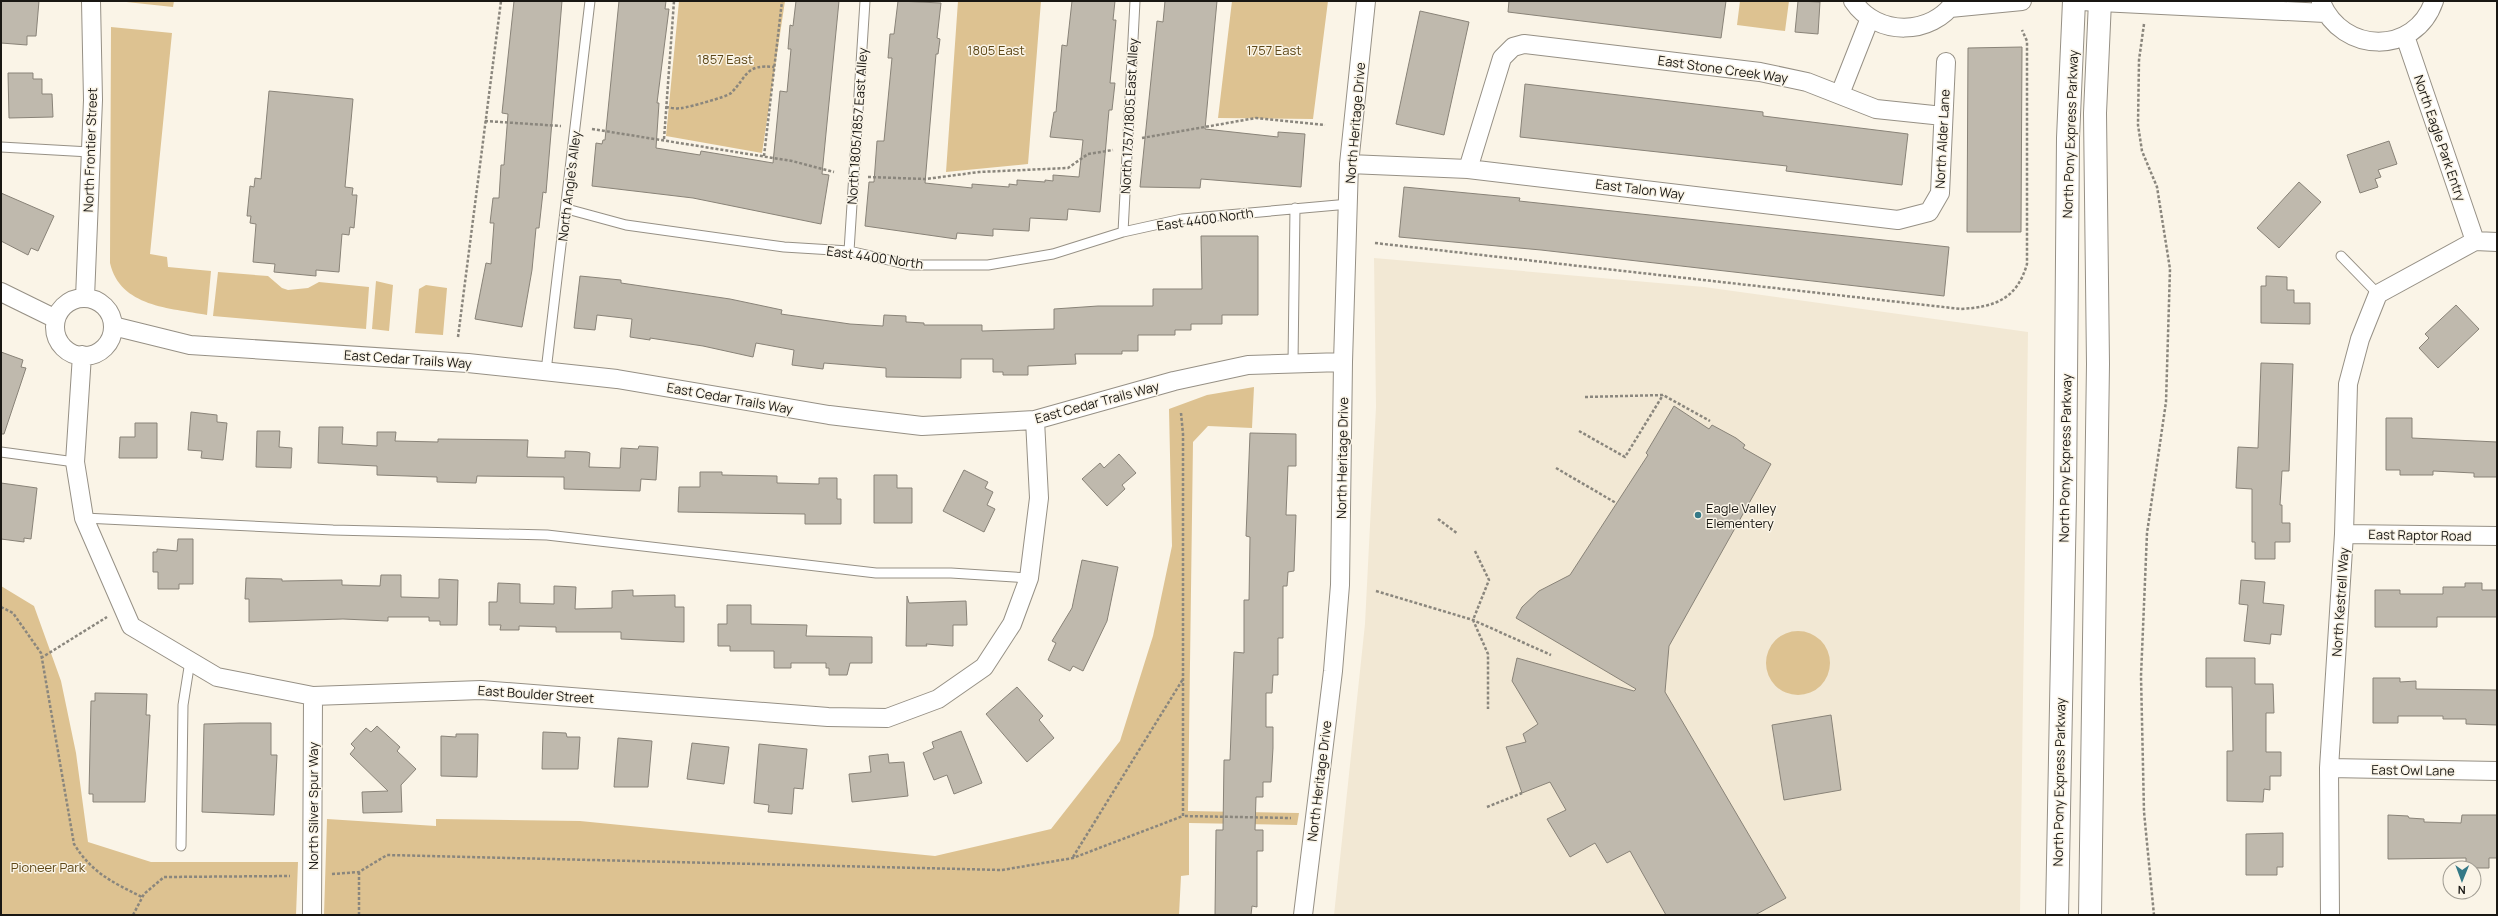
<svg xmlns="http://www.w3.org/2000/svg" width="2498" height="916" font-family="Manrope,sans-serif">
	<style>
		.built { fill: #f2e8d4 }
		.green { fill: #ddc291 }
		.building { fill: #bfb9ad; stroke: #898378 }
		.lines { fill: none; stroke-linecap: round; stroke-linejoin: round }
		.lane-casing { stroke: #969085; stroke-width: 11 }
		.street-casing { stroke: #969085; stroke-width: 20 }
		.primary-casing { stroke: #969085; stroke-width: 24 }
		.path { stroke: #8a867d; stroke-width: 2.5; stroke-dasharray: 3 2; stroke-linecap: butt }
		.lane { stroke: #fff; stroke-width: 9 }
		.street { stroke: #fff; stroke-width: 18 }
		.primary { stroke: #fff; stroke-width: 22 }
		.poi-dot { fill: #347987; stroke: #faf4e7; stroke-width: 1.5 }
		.labels { text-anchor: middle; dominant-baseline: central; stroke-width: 3; stroke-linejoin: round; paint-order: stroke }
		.park-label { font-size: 13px; fill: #5d4717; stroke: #faf4e7 }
		.street-label { font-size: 13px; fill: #191713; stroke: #faf4e7 }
		.poi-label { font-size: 13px; fill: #191713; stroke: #faf4e7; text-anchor: start }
	</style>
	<rect width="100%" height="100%" fill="#faf4e7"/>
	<!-- built -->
	<path class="built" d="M1374,258L1704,287L2028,332L2020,915H1334L1365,624L1376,407Z"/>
	<!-- green -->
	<path class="green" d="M117,1H174L173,7Z
		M679,1H785L762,153L666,136Z
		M958,1H1041L1028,164L946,172Z
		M1232,1H1328L1313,119L1218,118Z
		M1740,1H1789L1785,31L1737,25Z
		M111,27L172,33L150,254L167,257L168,267L211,271L207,315C170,308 120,307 110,263Z
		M218,272L268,276L282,288L288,290L308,288L319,282L369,287L366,329L213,316Z
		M376,281L393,285L389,331L372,329Z
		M426,285L447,288L443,335L415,333L419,289Z
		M1254,387L1252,428L1208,426L1193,442L1188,811L1299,813L1297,825L1189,823V875L1181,876L1179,915H324L327,819L436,826V819L580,821L935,856L1051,829L1120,741L1153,636L1172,546L1169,409L1207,395Z
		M1,586L34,606L61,681L76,753L88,842L151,862H298L296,915H1Z
		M1766 663a32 32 0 1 1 64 0a32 32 0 1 1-64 0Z"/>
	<!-- building -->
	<path class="building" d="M1,1H39L36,36H27V45L1,43Z
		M514,1H562L546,193L543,192L539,228H536L532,270L522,327L475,319L486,263L491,264L494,223H490L493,198H499L501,165H504L508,114L502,113Z
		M619,1H666L665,9H669L657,103H659L656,148L700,155L701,151L773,163L780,91L787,92L791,49H788L790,25L793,26L796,1H839L822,174L829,175L821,224L693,198L592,186L596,143L602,144L603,140H605Z
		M898,1L941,3L937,38L940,39L938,54H936L925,183L972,188V184L1009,187V184L1017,185V180L1045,182V180L1053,181V175L1079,177L1083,140L1050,137L1054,112H1056L1062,45L1067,46L1072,1H1115L1113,20H1116L1110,83H1115L1112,110H1109L1100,212L1068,209L1067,220L1030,218L1029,231L993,229V236L957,233L956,239L865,226L869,182H874L877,141H884L892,58H888L890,34H894Z
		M1165,1H1217L1205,129L1278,137V132L1305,134L1301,187L1201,179L1200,188L1140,187L1157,21L1163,22Z
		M1509,1H1726L1721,38L1508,12Z
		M1798,1L1820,2L1818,34L1795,32Z
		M1420,11L1469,22L1444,135L1396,124Z
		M2022,47L2021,232H1967L1968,48Z
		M8,73H33V79H42V94H52L53,117L9,118Z
		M1525,84L1763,112V116L1908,134L1902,185L1786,171L1787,166L1520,137Z
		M269,91L353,99L345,187L353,188L352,195H357L354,228L350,227L349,235L342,234L339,272L316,270V276L274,272L275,264L253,262L256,224L250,223L251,216H247L250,186L254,187L255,178L261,179Z
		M2389,141L2397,164L2378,170L2381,177L2375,179L2378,187L2360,193L2347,155Z
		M2299,182L2321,202L2279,248L2257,228Z
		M1404,187L1520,198L1519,201L1949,247L1944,296L1541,250L1399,237Z
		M1,193L54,216L38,251L31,248L28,255L1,241Z
		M1201,236H1258V315H1222V324H1191V330H1175V335H1138V351H1122V354H1075L1076,364L1028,366V375H1003V372H993V359H961V378L886,377V368L824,363L823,369L792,365L794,350L756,343L753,357L703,346L650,338V340L630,337L632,319L597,315L595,330L574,328L580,276L621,280V283L730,299L782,310L781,314L850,324L883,326L884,315L906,316V322L924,323V325H982V331L1054,329V309L1098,306H1153V289H1202Z
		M2266,276L2287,277V290H2294V303H2310V324L2261,323V286H2266Z
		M2456,305L2479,329L2438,368L2419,348L2429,338L2425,334Z
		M1,352L23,360L21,367L26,368L4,434H1Z
		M2261,363L2293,364L2289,471H2282L2280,505H2282V523H2290V542H2275V559H2255V542H2252V489L2236,488L2238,447L2258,448Z
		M1674,406L1709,429L1712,425L1736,438L1745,445L1743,448L1771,464L1669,646L1665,692L1786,898L1755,915H1666L1630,851L1607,863L1595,843L1570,857L1547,819L1566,810L1550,782L1522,793L1506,747L1526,742L1523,734L1538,724L1512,681L1517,658L1634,691L1636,689L1516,618L1522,607L1539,591L1570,575L1648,455L1646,453Z
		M191,412L217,415V422L227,423L223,460L201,458L202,451L188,450Z
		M2386,418H2412V438L2497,442V477H2474V473L2433,471V475H2400V470H2386Z
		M135,423H157V458H119L120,437H135Z
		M319,427H343L342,444L377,446V432H396L395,441L438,442V439L528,440L527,457L565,458V451L587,452L590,453L589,467L620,468L621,448L638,449L639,446L658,447L656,480L641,479L640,491L601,490L564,489V477L477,476L476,483L437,482V477L377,475V466L318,463Z
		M257,431H280L279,447L292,448L291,468L256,467Z
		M1250,433L1296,434V466H1288L1286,515H1296L1294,571L1288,572L1287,586H1283V638H1278V675H1273L1272,693H1266V727H1273V748L1271,782H1263V797H1256L1255,830H1263V851H1257V907L1252,906L1251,915H1215L1216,830H1223L1224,760H1230L1234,652L1244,653V600H1249L1250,537L1246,536Z
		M1119,454L1136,473L1122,485L1125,489L1107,506L1082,479L1100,463L1104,468Z
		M964,470L988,482L985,488L993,492L987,505L995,509L984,532L943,511Z
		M700,472H722V475L777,476V483L819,484V478H837V499H841V524H805V514L678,512L679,487H700Z
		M874,475H897V488H912V523H874Z
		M1,483L37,488L31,539L24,538V542L1,539Z
		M178,539H193V584H179V589H158V572H153V552H157V549L177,551Z
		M1082,560L1118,567L1107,621L1083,671L1073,666L1070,671L1048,660L1056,643L1052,641L1072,608Z
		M381,575H401V597L439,598V579L458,580L457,625H440V621H429V617H388V621L343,619L249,622V599H245L246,578L282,579V581L342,580V585L380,586Z
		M2241,580L2265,582L2263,603L2284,605L2281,635L2271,634L2270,644L2244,641L2248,605L2239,604Z
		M498,583L520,584V603L554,604V586L576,587L575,609L612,608V591L633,590V596L675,595V607H684V642L621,639V632H556V627L519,626V630H500L501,625H489V602H497Z
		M2465,583H2482V590H2497V617H2437V627H2375V590H2400V594H2443V587H2465Z
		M907,596L909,603L966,601L967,625H953V646L926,644L927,646H906Z
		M727,605H751V624L807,625L806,636L872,637V663H850L847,675H829V668H826V663H791V668H774V651H730V646H718V624H727Z
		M2206,658H2255V684H2273L2274,713H2266V752H2281V776H2270V790L2264,789L2263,802L2227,801V751H2233L2232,687H2206Z
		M2373,678H2400V682L2416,681V689L2497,690V725L2466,724V719H2443V716H2398V723H2373Z
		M1017,687L1043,716L1039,720L1054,738L1027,762L986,714Z
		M95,693L147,694L146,715H150L145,802H93V794H89L91,701H95Z
		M1831,715L1841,790L1784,800L1772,725Z
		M240,723H271V755H277L274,815L202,812L204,724Z
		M377,726L400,747L397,751L416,769L401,785L402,812L363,813L362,792L388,791L350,754L355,748L351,744L366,728L371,732Z
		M961,731L982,783L954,794L947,775L934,780L923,753L934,748L932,742Z
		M543,732L566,733L567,737H580L578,769H542Z
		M456,734H478L477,777L441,776V736L456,737Z
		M618,738L652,741L648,787H614Z
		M692,743L729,747L724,784L687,779Z
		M759,744L807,749L803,789L794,788L792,814L768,812L769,805L754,803Z
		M888,754L889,763L904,762L908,796L852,802L849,774L871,772L869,756Z
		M2388,815L2408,816L2409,818L2424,819V822L2461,823L2462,815H2497V858H2489V868H2466V858L2388,859Z
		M2283,833V867H2277V875H2246V834Z"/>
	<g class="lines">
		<defs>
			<path id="lane" d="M1,147L90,152
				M567,209L626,225L784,247L849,251L910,265H988L1053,254L1123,232L1182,219L1349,204
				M1123,232L1135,1
				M849,251L865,1
				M2341,256L2378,294
				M1293,363L1295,208
				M546,371L590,1
				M1,452L75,462
				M84,518L333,530L547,535L876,573H951L1029,578
				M181,846L183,705L190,661"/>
			<path id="street" d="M1853,1C1877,37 1932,36 1955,1
				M2080,1L2325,13
				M2321,2C2342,54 2415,56 2434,1
				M1950,8L2022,1
				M2405,36L2475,241
				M1840,94L1870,18
				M1349,164L1468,169L1898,220L1929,212L1940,193L1946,62
				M1468,169L1502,58L1513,47L1524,44L1760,72L1807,82L1876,109L1943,116
				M1,292L56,319
				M85,298L93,100L91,1
				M55 327a29 29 0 1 1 58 0a29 29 0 1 1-58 0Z
				M113,326L190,345L468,363L617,379L829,415L922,426L1035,420L1174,381L1248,365L1343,362
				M82,355L75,462L84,518L131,626L217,677L313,696L481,690L828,717L887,718L938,699L984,667L1012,624L1029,578L1039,498L1035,420
				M2344,534L2497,536
				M2329,768L2497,771
				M312,915L313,696
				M1303,915L1333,671L1340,585L1343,362L1349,164L1366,1
				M2330,915L2329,768L2344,534L2348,384L2360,339L2378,294L2475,241L2497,242"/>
			<path id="primary" d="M2057,915L2065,498L2068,138L2074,1
				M2090,915L2098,364L2095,113L2100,1"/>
		</defs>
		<!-- lane casing -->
		<use href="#lane" class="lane-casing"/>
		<!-- street casing -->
		<use href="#street" class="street-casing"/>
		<!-- primary casing -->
		<use href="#primary" class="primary-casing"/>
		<!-- path -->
		<path class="path" d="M2144,24L2139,60L2138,125L2142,151L2157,187L2170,269L2166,402L2147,533L2141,676L2144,812L2154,915
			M666,107C671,108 677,109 682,108C689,107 727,97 731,93C748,76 745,64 774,67
			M485,121L561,126
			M592,129L792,161L834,172
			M1142,138L1256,118L1325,125
			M664,139L674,1
			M764,156L782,1
			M868,177L926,179L979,172L1068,168L1088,154L1113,150
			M1375,243L1961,309C1995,307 2017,299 2027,264V41L2022,30
			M458,337L501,1
			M1585,397L1663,395L1710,421
			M1181,413L1183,434V816L1291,818
			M1579,431L1625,457L1663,395
			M1556,468L1616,503
			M1438,519L1458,534
			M1475,551L1489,580L1473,620L1488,654V709
			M1376,591L1473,620L1551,655
			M1,607L13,613L41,653L74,844C92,873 112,882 142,897
			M41,658L107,617
			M1487,807L1522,793
			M1073,857L1183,679
			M332,874L359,872L387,855L1002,870L1073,858L1183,816
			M133,915L144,894L164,877L290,876
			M359,915V872"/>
		<!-- lane -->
		<use href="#lane" class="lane"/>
		<!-- street -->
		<use href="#street" class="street"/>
		<!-- primary -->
		<use href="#primary" class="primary"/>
	</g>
	<!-- markers -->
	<circle class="poi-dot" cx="1698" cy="515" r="4"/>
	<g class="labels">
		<!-- park labels -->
		<g class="park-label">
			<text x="996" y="50">1805 East</text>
			<text x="1274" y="50">1757 East</text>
			<text x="725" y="59">1857 East</text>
			<text x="48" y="867">Pioneer Park</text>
		</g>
		<!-- street labels -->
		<g class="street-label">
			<text transform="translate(1723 69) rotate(8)">East Stone Creek Way</text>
			<text transform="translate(1129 116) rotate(-87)">North 1757/1805 East Alley</text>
			<text transform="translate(1355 123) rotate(-85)">North Heritage Drive</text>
			<text transform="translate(857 126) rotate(-86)">North 1805/1857 East Alley</text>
			<text transform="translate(2070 134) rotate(-88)">North Pony Express Parkway</text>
			<text transform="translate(2440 138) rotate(71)">North Eagle Park Entry</text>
			<text transform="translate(1942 139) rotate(-87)">North Alder Lane</text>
			<text transform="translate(90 150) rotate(-88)">North Frontier Street</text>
			<text transform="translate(569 186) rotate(-83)">North Angie's Alley</text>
			<text transform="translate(1640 189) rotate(7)">East Talon Way</text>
			<text transform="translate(1205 219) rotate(-8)">East 4400 North</text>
			<text transform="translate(875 257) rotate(8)">East 4400 North</text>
			<text transform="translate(408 359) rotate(4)">East Cedar Trails Way</text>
			<text transform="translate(730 398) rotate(10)">East Cedar Trails Way</text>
			<text transform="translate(1097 402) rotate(-15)">East Cedar Trails Way</text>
			<text transform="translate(1342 458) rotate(-89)">North Heritage Drive</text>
			<text transform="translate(2065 458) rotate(-89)">North Pony Express Parkway</text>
			<text transform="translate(2420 535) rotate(1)">East Raptor Road</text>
			<text transform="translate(2340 602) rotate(-86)">North Kestrell Way</text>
			<text transform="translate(536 694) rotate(4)">East Boulder Street</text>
			<text transform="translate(2413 770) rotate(1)">East Owl Lane</text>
			<text transform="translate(1319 781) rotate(-83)">North Heritage Drive</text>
			<text transform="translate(2059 782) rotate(-89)">North Pony Express Parkway</text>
			<text transform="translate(313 806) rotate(-90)">North Silver Spur Way</text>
		</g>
		<!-- poi labels -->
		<g class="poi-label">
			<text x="1706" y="508">Eagle Valley<tspan x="1706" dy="15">Elementery</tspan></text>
		</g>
	</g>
	<!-- border -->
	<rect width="2498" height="916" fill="none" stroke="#191713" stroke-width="4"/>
	<!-- north arrow -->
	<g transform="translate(2462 880) rotate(181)"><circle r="19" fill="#faf4e7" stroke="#a09c92"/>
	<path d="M0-3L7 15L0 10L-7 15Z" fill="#347987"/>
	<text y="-6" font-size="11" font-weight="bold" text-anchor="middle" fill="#191713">N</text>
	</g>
</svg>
